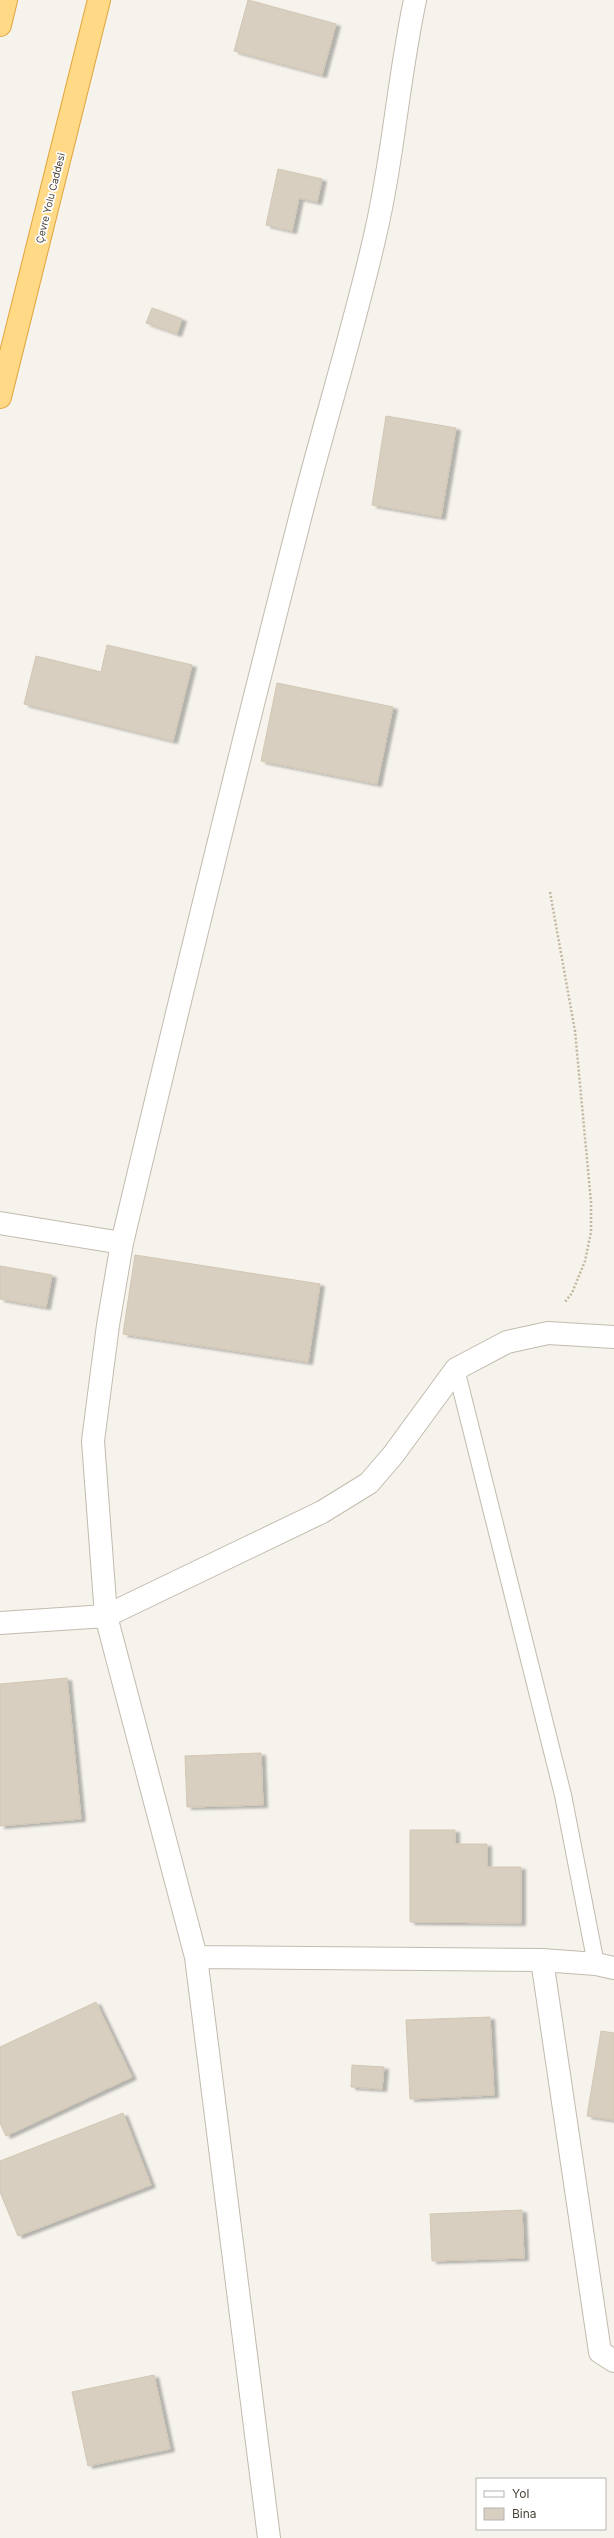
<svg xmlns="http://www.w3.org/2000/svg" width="614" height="2538" font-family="Inter,sans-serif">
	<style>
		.building { fill: #d8cfc1; stroke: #d3c7b4; filter: url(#shadow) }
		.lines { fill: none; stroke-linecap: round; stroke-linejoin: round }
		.service-casing { stroke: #c2bbae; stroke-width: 18 }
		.minor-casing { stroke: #c2bbae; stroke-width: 24 }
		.trunk-casing { stroke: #e0a43c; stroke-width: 24 }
		.path { stroke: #c4b79f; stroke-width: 2.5; stroke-dasharray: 2 2; stroke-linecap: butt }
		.service { stroke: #fff; stroke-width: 16 }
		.minor { stroke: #fff; stroke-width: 22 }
		.trunk { stroke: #ffd985; stroke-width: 22 }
		.labels { text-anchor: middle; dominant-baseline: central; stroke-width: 3.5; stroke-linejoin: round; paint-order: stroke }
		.street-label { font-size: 10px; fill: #4b4439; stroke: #fff }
	</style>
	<defs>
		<filter id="shadow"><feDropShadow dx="4.5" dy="2.5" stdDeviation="1" flood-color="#0004"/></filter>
	</defs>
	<rect width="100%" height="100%" fill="#f6f3ec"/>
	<!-- building -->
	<path class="building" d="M248,0L336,24L322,75L234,51Z
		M278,169L322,179L317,202L299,198L292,231L266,225Z
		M152,308L182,319L177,334L146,323Z
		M386,416L456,428L441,517L372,505Z
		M107,645L192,665L173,741L24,704L36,656L101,672Z
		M277,683L393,707L377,784L261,761Z
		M135,1255L320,1284L308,1362L123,1334Z
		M0,1266L52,1275L46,1307L0,1299Z
		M67,1678L81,1819L0,1826V1684Z
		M261,1753L263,1805L187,1807L185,1756Z
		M410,1830H455V1844H487V1867H521V1923L410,1922Z
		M96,2002L132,2077L6,2136L0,2123V2047Z
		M490,2017L494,2095L410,2099L406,2020Z
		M601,2031L614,2033V2120L587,2116Z
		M352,2065L384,2067L382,2089L351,2087Z
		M123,2113L151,2185L18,2236L0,2192V2161Z
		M522,2210L524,2258L432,2261L430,2214Z
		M154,2375L170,2449L88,2466L72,2392Z"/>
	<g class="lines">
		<defs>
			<path id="service" d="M456,1369L563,1795L596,1964"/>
			<path id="minor" d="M0,1223L122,1243L108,1325L93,1441L106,1616L196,1957L269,2538
				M122,1243C179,1003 237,764 298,526C322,430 352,336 374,240C393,161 398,80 415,0
				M0,1623L106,1616L322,1512L369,1483L393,1455L456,1369L507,1342L548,1333L614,1337
				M196,1957L542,1960L596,1964L614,1968
				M542,1960L600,2352L614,2361"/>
			<path id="trunk" d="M0,25L6,0
				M0,397L99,0"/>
		</defs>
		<!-- service casing -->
		<use href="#service" class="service-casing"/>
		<!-- minor casing -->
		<use href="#minor" class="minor-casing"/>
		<!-- trunk casing -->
		<use href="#trunk" class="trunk-casing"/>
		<!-- path -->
		<path class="path" d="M550,892L575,1031L591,1202V1232L585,1261L572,1293L564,1303"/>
		<!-- service -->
		<use href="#service" class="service"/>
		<!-- minor -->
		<use href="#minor" class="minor"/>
		<!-- trunk -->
		<use href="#trunk" class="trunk"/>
	</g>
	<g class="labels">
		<!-- street labels -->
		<g class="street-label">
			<text transform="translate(50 198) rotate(-76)">Çevre Yolu Caddesi</text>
		</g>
	</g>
	<!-- legend -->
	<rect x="476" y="2478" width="130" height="52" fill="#ffffff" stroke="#b7b4b0"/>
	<rect x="484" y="2491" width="20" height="6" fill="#ffffff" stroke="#b7b4b0"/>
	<text x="512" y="2498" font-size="12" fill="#4b4439">Yol</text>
	<rect x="484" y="2508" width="20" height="12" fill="#d8cfc1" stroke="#b7b4b0"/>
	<text x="512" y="2518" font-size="12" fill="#4b4439">Bina</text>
</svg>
